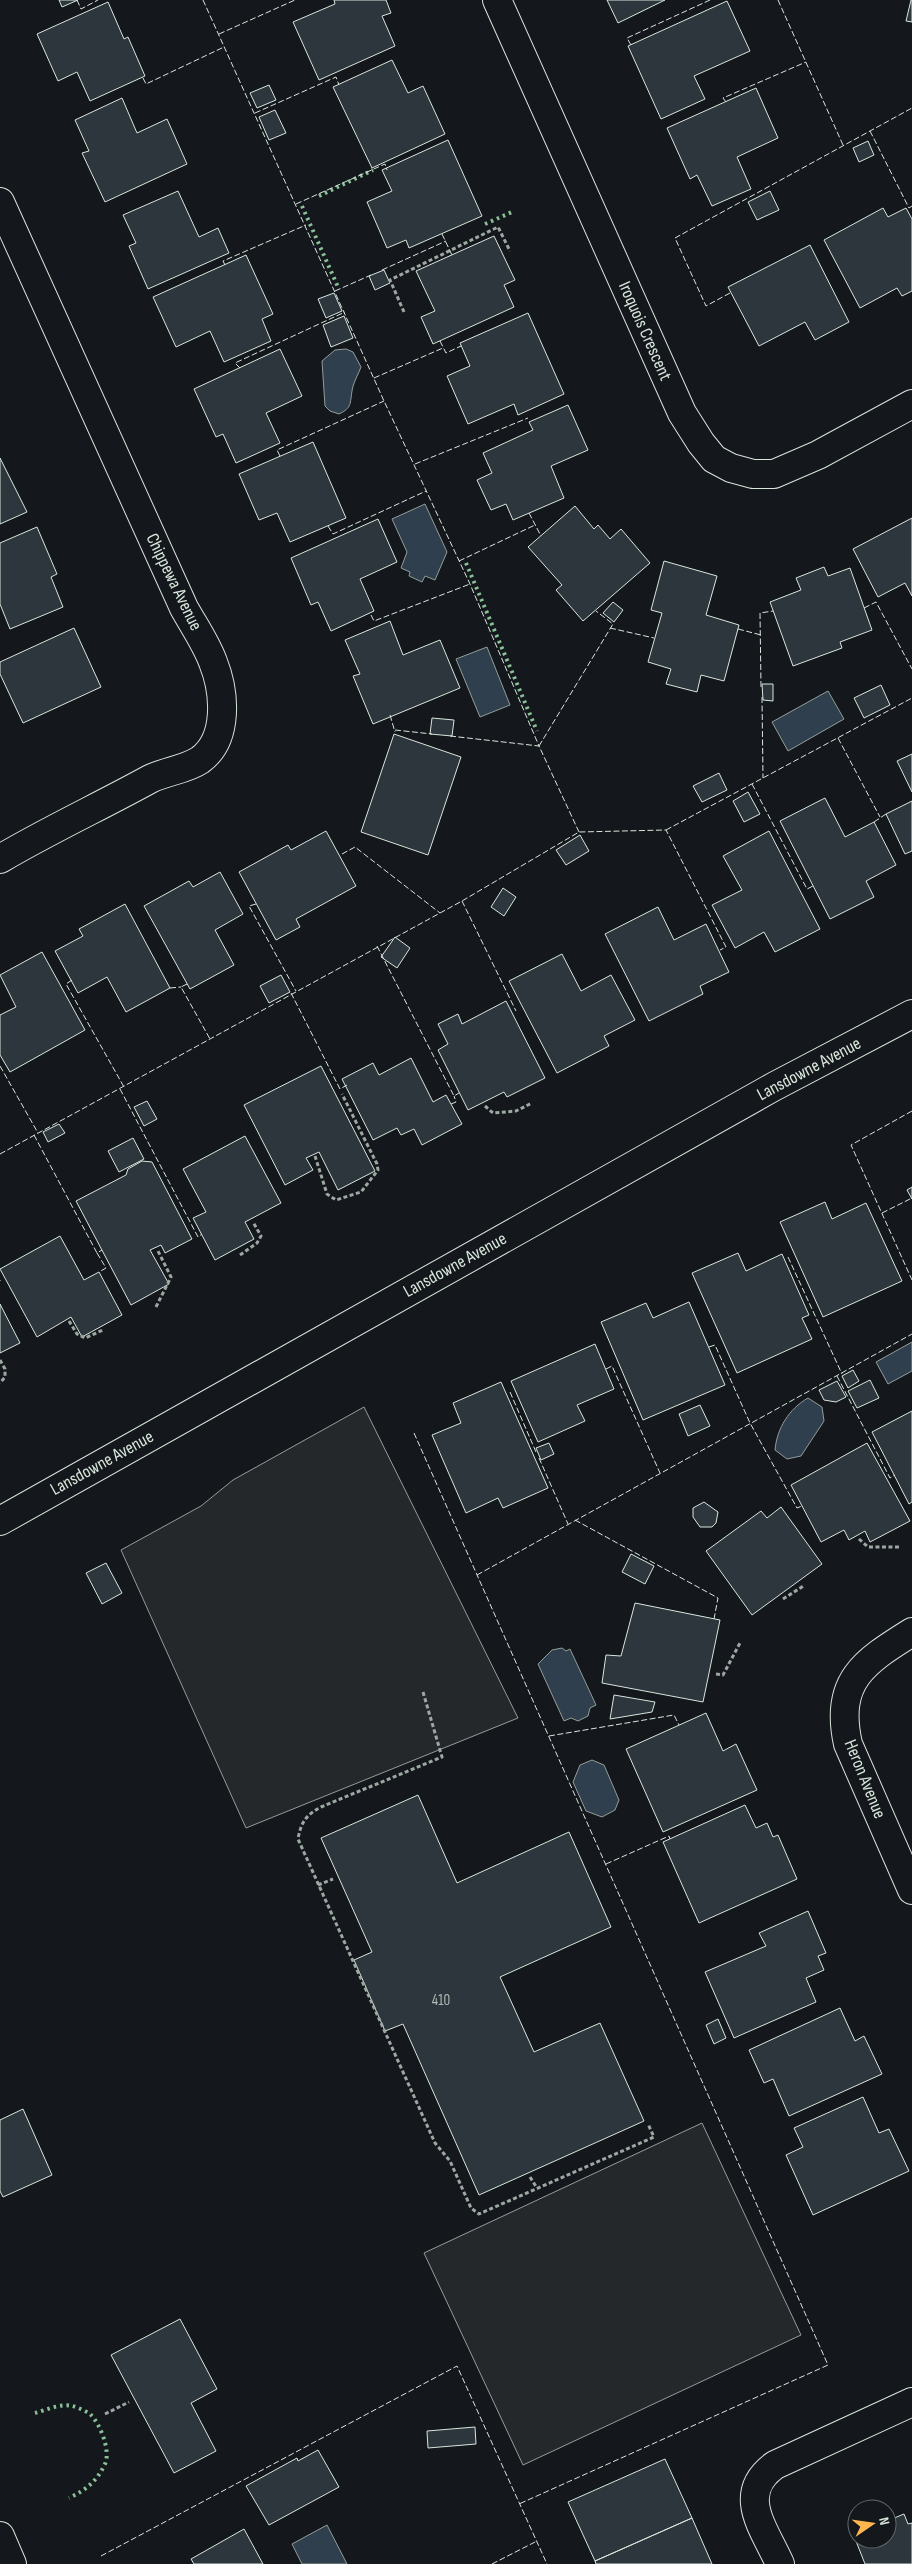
<svg xmlns="http://www.w3.org/2000/svg" width="912" height="2564" font-family="'Sofia Sans Condensed',sans-serif">
	<style>
		.parking { fill: #24282b; stroke: #939e99 }
		.water { fill: #2f3f4d; stroke: #939e99 }
		.building { fill: #2c363c; stroke: #d8e6dc }
		.lines { fill: none; stroke-linecap: round; stroke-linejoin: round }
		.minor-casing { stroke: #d8e6dc; stroke-width: 30 }
		.major-casing { stroke: #d8e6dc; stroke-width: 30 }
		.path { stroke: #9da8a2; stroke-width: 3; stroke-dasharray: 4 2.5; stroke-linecap: butt }
		.minor { stroke: #14181c; stroke-width: 28 }
		.major { stroke: #14181c; stroke-width: 28 }
		.hedge { stroke: #8ac095; stroke-width: 4; stroke-dasharray: 2.5 4; stroke-linecap: butt }
		.fence { stroke: #d8e6dc; stroke-width: 1; stroke-dasharray: 6 2.5; stroke-linecap: butt }
		.labels { text-anchor: middle; dominant-baseline: central; stroke-width: 4; stroke-linejoin: round; paint-order: stroke }
		.number-label { font-size: 15px; fill: #adbab4 }
		.street-label { font-size: 18px; fill: #d8e6dc; stroke: #14181c }
	</style>
	<rect width="100%" height="100%" fill="#14181c"/>
	<!-- parking -->
	<path class="parking" d="M364,1407L518,1718L246,1828L121,1550L201,1506L233,1480Z
		M702,2123L801,2335L523,2465L424,2253Z"/>
	<!-- water -->
	<path class="water" d="M346,349L353,352L361,367C358,375 353,383 352,391C350,403 352,408 339,414L330,411L325,406L322,361L335,350Z
		M425,504L447,552L435,580L425,576L422,582L409,576L410,572L401,568L407,552L392,519Z
		M487,647L510,705L480,717L456,659Z
		M828,691L844,719L788,751L772,722Z
		M912,1342V1371L888,1384L876,1362Z
		M808,1398L822,1407L824,1421L801,1456L787,1459L775,1450C777,1428 789,1409 808,1398Z
		M562,1648L566,1651L570,1649L596,1705L590,1708L588,1716L578,1721L571,1718L564,1721L538,1664L552,1650Z
		M592,1760L604,1765L619,1800L615,1810L602,1817L586,1811L573,1782L580,1765Z
		M327,2525L347,2564H302L292,2544Z"/>
	<!-- building -->
	<path class="building" d="M59,0H78L62,7Z
		M334,0H386L391,13L382,16L395,46L319,80L293,22L335,4Z
		M607,0H665L618,23Z
		M911,0H912V22L906,21Z
		M727,1L750,51L694,76L705,99L661,119L628,46Z
		M108,2L124,39L128,37L145,76L90,101L77,72L58,81L37,34Z
		M392,60L408,93L423,86L445,134L372,168L333,87Z
		M269,85L276,100L257,108L250,93Z
		M756,88L778,138L737,157L751,189L712,206L697,175L690,179L667,128Z
		M122,98L137,133L167,119L187,164L105,202L82,153L89,151L75,120Z
		M275,110L286,133L269,140L259,117Z
		M448,140L482,216L409,248L406,240L387,248L367,202L392,191L382,170Z
		M868,141L874,155L859,162L853,148Z
		M178,191L199,237L218,228L229,253L148,289L129,246L136,243L123,215Z
		M770,191L779,210L757,220L748,202Z
		M883,208L888,217L906,208L912,219V291L902,296L897,288L860,308L824,240Z
		M494,236L515,280L504,285L514,307L433,344L421,317L435,311L416,271Z
		M810,245L849,322L815,340L805,322L759,346L728,287Z
		M246,255L273,314L262,319L271,341L224,362L210,331L176,347L153,297Z
		M384,270L390,283L375,290L369,276Z
		M334,293L342,311L326,318L318,299Z
		M528,313L564,394L518,415L514,404L468,424L447,376L470,366L460,343Z
		M344,316L353,338L331,347L323,325Z
		M280,349L302,396L266,413L280,443L236,463L223,434L216,437L194,389Z
		M568,405L588,450L551,466L564,498L513,520L506,504L491,510L477,480L492,473L483,453L533,430L529,422Z
		M313,442L346,518L290,542L277,513L259,520L239,474Z
		M0,458L27,512L0,524Z
		M575,506L594,529L598,525L610,539L621,529L650,563L583,621L556,590L562,585L528,547Z
		M912,518V596L905,583L878,597L853,549Z
		M378,519L397,562L360,579L374,611L331,631L318,602L311,605L291,558Z
		M37,527L57,574L51,577L63,607L10,629L0,604V543Z
		M664,561L717,576L706,615L739,625L724,681L701,675L697,692L666,684L671,669L648,662L662,613L651,610Z
		M824,567L828,576L850,568L872,630L840,642L842,648L793,666L770,602L801,590L796,578Z
		M613,602L623,610L614,622L603,613Z
		M390,621L403,655L440,640L460,688L373,724L353,676L360,674L345,640Z
		M74,628L101,687L23,723L0,674V662Z
		M762,684H773V701L763,700Z
		M881,685L890,705L864,718L854,698Z
		M432,718L454,720L452,736L430,734Z
		M394,734L461,757L428,855L361,832Z
		M912,754V792L897,761Z
		M719,773L727,790L702,802L693,786Z
		M748,792L760,814L744,822L733,801Z
		M825,798L845,837L874,822L896,865L866,881L874,897L830,919L780,821Z
		M912,801V851L905,854L886,814Z
		M326,831L356,886L296,919L300,927L276,940L239,872L288,845L291,850Z
		M769,831L820,929L775,952L764,932L735,948L712,905L742,890L723,856Z
		M580,835L589,851L566,865L556,850Z
		M220,872L243,914L215,930L234,965L190,989L144,906L189,881L193,887Z
		M503,888L516,897L504,916L491,907Z
		M125,904L170,988L126,1012L107,977L78,993L55,951L83,936L79,929Z
		M658,907L674,940L706,924L729,972L700,986L703,994L649,1021L605,934Z
		M395,937L410,948L397,968L381,957Z
		M42,952L85,1030L10,1072L0,1055V1015L16,1007L0,975Z
		M562,954L581,991L611,975L635,1020L604,1036L609,1046L557,1073L509,981Z
		M281,975L290,992L269,1003L260,986Z
		M506,1001L545,1078L507,1097L504,1092L468,1110L438,1050L448,1044L438,1024L458,1014L462,1024Z
		M411,1058L433,1102L446,1095L462,1124L422,1145L414,1129L401,1135L397,1128L373,1140L342,1079L373,1063L379,1075Z
		M321,1066L375,1171L338,1190L319,1152L306,1158L313,1170L285,1185L244,1105Z
		M147,1101L157,1119L144,1126L134,1107Z
		M59,1124L65,1133L48,1142L43,1132Z
		M245,1136L281,1203L245,1222L254,1239L215,1260L193,1218L206,1212L183,1169Z
		M133,1138L144,1159L119,1172L108,1151Z
		M142,1161L152,1162L192,1239L165,1253L161,1245L150,1250L169,1284L131,1305L76,1201L126,1175L128,1169Z
		M912,1187V1199L907,1190Z
		M825,1202L832,1219L866,1203L902,1281L823,1317L780,1222Z
		M60,1236L84,1280L99,1272L122,1315L82,1337L71,1317L37,1337L0,1269Z
		M738,1253L746,1271L782,1254L809,1315L802,1318L812,1339L737,1373L692,1273Z
		M689,1302L725,1385L643,1420L601,1322L646,1303L653,1318Z
		M0,1304L20,1343L0,1353Z
		M595,1344L614,1389L577,1405L585,1421L538,1442L511,1381Z
		M853,1370L859,1381L848,1388L842,1376Z
		M870,1380L879,1398L857,1408L848,1391Z
		M837,1381L846,1397L836,1402L824,1400L819,1390Z
		M501,1382L548,1488L503,1508L498,1498L466,1513L432,1435L461,1423L453,1403Z
		M700,1405L710,1426L688,1436L679,1414Z
		M912,1411V1502L909,1504L872,1432Z
		M549,1443L554,1454L541,1460L536,1448Z
		M867,1443L910,1521L870,1542L865,1531L849,1540L844,1530L821,1542L791,1485Z
		M704,1502L718,1512L716,1523L712,1527H700L693,1517V1508Z
		M781,1507L822,1564L752,1615L706,1551L761,1511L767,1518Z
		M631,1554L654,1566L645,1584L622,1572Z
		M106,1563L122,1593L102,1604L86,1573Z
		M635,1603L720,1620L703,1702L602,1683L606,1655L621,1656Z
		M614,1695L655,1702L652,1712L610,1719Z
		M706,1713L723,1751L736,1744L757,1790L663,1832L626,1749Z
		M418,1795L457,1883L569,1832L611,1927L500,1977L534,2052L600,2023L644,2121L479,2195L403,2024L385,2031L354,1960L372,1952L321,1838Z
		M745,1805L756,1828L767,1823L773,1837L778,1835L797,1879L699,1923L663,1842Z
		M808,1911L826,1953L818,1956L824,1970L806,1978L816,2002L734,2038L705,1972L766,1946L759,1933Z
		M840,2008L855,2041L864,2036L882,2074L789,2116L773,2079L764,2083L749,2050Z
		M718,2019L726,2038L714,2044L706,2025Z
		M863,2097L879,2133L889,2129L909,2171L813,2215L786,2155L803,2147L794,2128Z
		M23,2109L52,2175L3,2197L0,2191V2120Z
		M180,2319L217,2389L191,2403L216,2451L174,2473L111,2355Z
		M475,2427L476,2444L428,2448L427,2431Z
		M318,2450L339,2487L269,2525L246,2486L297,2458L298,2461Z
		M665,2459L692,2518L595,2561L568,2502Z
		M904,2514L908,2524L912,2523V2564H865L854,2536L857,2534V2539H887V2521Z
		M692,2518L712,2564H596L595,2561Z
		M244,2529L263,2564H194L191,2559Z"/>
	<g class="lines">
		<defs>
			<path id="minor" d="M497,0L682,413L701,443L714,459L731,468L753,474H774L818,455L912,404
				M0,202L184,608C194,626 206,643 213,662C225,692 229,739 200,760C185,770 166,771 150,779C101,806 49,830 0,859
				M912,1632C864,1662 834,1681 848,1744L912,1890
				M780,2564C764,2528 735,2494 775,2465L912,2402"/>
			<path id="major" d="M0,1521L775,1086L912,1014
				M0,2536L12,2564"/>
		</defs>
		<!-- minor casing -->
		<use href="#minor" class="minor-casing"/>
		<!-- major casing -->
		<use href="#major" class="major-casing"/>
		<!-- path -->
		<path class="path" d="M404,312L390,280L498,227L510,251
			M485,1106L493,1113L516,1111L532,1103
			M315,1156L327,1194L336,1200L361,1192L378,1170L377,1164L342,1094
			M240,1255L257,1243L261,1236L253,1222
			M156,1307L171,1277L158,1251
			M69,1321L77,1334L85,1338L103,1330
			M0,1360L5,1369V1377L0,1383
			M859,1539L868,1547H899
			M783,1599L805,1585
			M716,1674L723,1675L740,1643
			M423,1692L442,1757L321,1807C306,1815 301,1822 298,1839L435,2143L450,2161L471,2208L479,2214L654,2137L648,2124
			M318,1885L333,1879
			M530,2177L537,2188
			M105,2414L129,2402"/>
		<!-- minor -->
		<use href="#minor" class="minor"/>
		<!-- major -->
		<use href="#major" class="major"/>
		<!-- hedge -->
		<path class="hedge" d="M319,196L373,170
			M302,206L338,287
			M485,224L512,212
			M466,563L537,731
			M35,2413C46,2410 61,2403 72,2406C77,2407 86,2411 90,2414C100,2423 111,2451 105,2464C97,2481 86,2490 69,2498"/>
		<!-- fence -->
		<path class="fence" d="M77,0L81,9L98,0
			M203,0L384,401L470,584L539,746
			M778,0L843,145
			M219,34L295,0
			M631,45L627,38L710,0
			M143,78L146,84L224,47
			M726,102L723,98L806,62
			M255,113L336,77L339,85
			M870,131L909,208L912,206
			M296,204L385,164L387,170
			M442,234L452,255
			M225,265L223,261L306,225
			M382,270L446,241
			M335,291L371,275
			M730,293L706,306L675,238L912,108
			M440,341L446,353L461,346
			M240,368L235,363L345,312
			M374,378L443,348
			M280,456L277,450L384,401
			M415,464L528,418
			M529,513L541,536
			M328,526L333,534L426,491
			M459,561L535,525
			M864,608L876,602L912,669
			M371,615L374,621L470,584
			M610,628L654,638
			M738,629L761,635
			M761,687L760,613L773,611
			M762,697L763,778
			M390,715L395,732
			M395,730L432,734
			M450,736L539,746L579,832
			M838,738L880,817
			M539,746L613,624L596,611
			M752,784L807,889L813,886
			M874,822L886,814
			M666,830L912,698
			M342,854L355,847L440,913
			M462,901L516,1011
			M256,904L249,906L296,991
			M377,946L454,1096L459,1093
			M72,980L66,984L124,1087
			M187,984L181,987L210,1039
			M170,988L181,987
			M291,993L340,1089L347,1085
			M0,1066L38,1133
			M120,1089L198,1237L202,1234
			M451,1104L456,1102L454,1096
			M912,1111L851,1145L912,1280
			M34,1135L97,1253L102,1250
			M0,1154L462,901L579,832L666,830L726,947L720,950
			M882,1213L912,1198
			M97,1253L106,1268L99,1272
			M788,1257L842,1374
			M0,1280V1281
			M709,1347L715,1345L750,1423L797,1508L802,1506
			M606,1369L612,1366L660,1473
			M837,1376L890,1478L895,1475
			M510,1392L536,1452
			M414,1433L828,2365L519,2504
			M539,1458L568,1524
			M575,1520L718,1598L714,1619
			M477,1575L912,1334
			M549,1736L674,1715L679,1725
			M606,1864L669,1836L670,1839
			M101,2556L457,2366L547,2564
			M492,2564L537,2541"/>
	</g>
	<g class="labels">
		<!-- number labels -->
		<g class="number-label">
			<text x="441" y="2000">410</text>
		</g>
		<!-- street labels -->
		<g class="street-label">
			<text transform="translate(645 331) rotate(66)">Iroquois Crescent</text>
			<text transform="translate(174 582) rotate(64)">Chippewa Avenue</text>
			<text transform="translate(809 1069) rotate(-28)">Lansdowne Avenue</text>
			<text transform="translate(455 1265) rotate(-29)">Lansdowne Avenue</text>
			<text transform="translate(102 1463) rotate(-29)">Lansdowne Avenue</text>
			<text transform="translate(865 1779) rotate(68)">Heron Avenue</text>
		</g>
	</g>
	<!-- north arrow -->
	<g transform="translate(872 2524) rotate(77)"><circle r="24" fill="#14181c" stroke="#626a69"/>
	<path d="M0-4L9 19L0 12L-9 19Z" fill="#ffb74d"/>
	<text y="-8" font-size="14" font-weight="bold" text-anchor="middle" fill="#d8e6dc">N</text>
	</g>
</svg>
